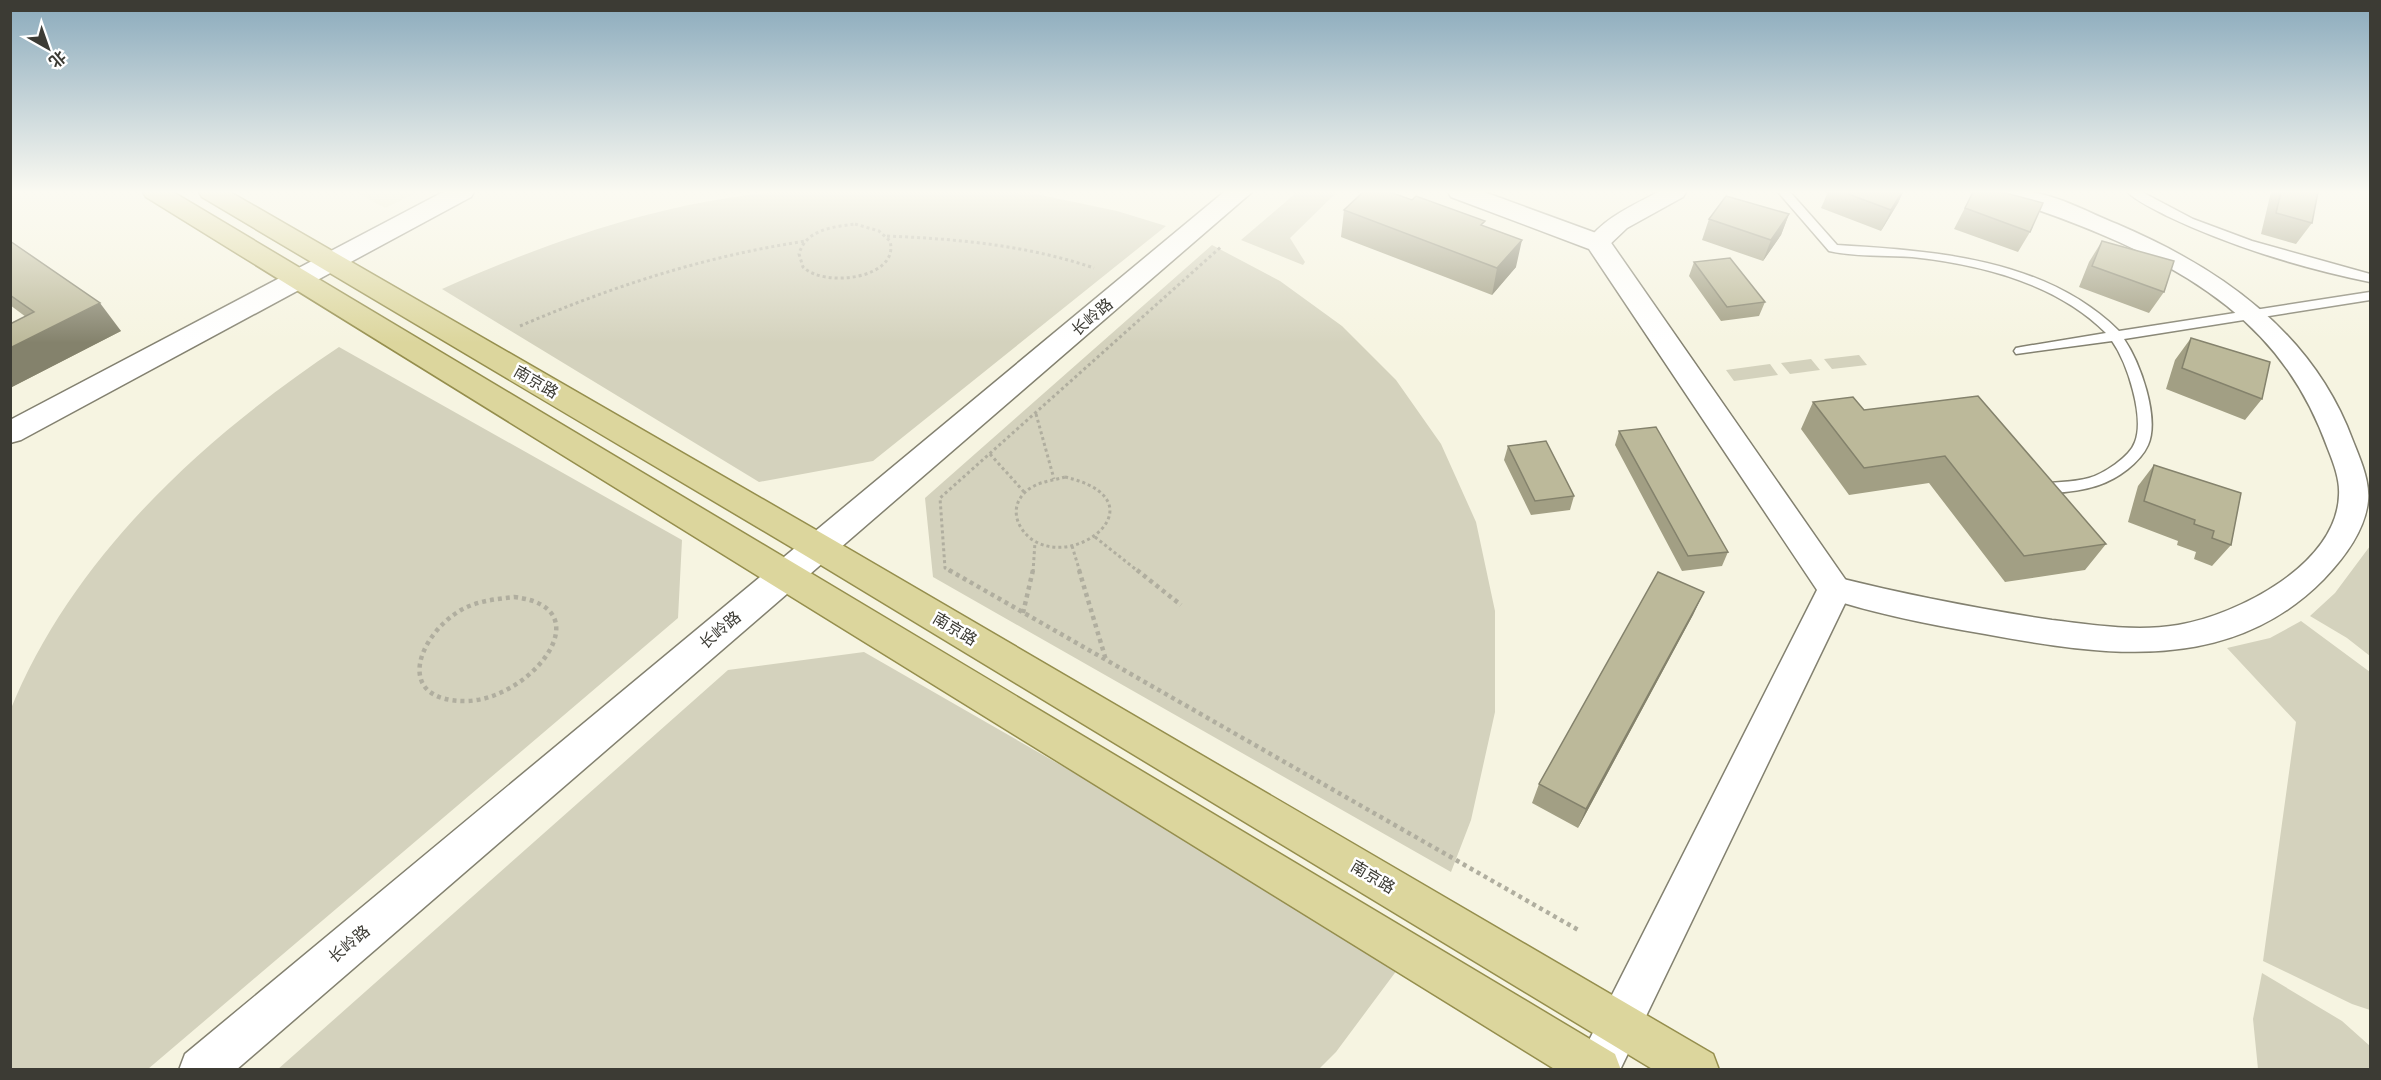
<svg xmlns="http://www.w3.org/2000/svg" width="2381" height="1080" font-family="'Fira Sans','Noto Sans SC',sans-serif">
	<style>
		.built { fill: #eceacf }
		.green { fill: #d4d2bd }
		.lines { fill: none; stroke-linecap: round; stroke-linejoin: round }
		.service-casing { stroke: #838170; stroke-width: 3 }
		.minor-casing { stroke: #838170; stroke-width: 3 }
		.tertiary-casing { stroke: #838170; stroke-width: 3 }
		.primary-casing { stroke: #958e4d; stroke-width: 3 }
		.path-far1 { stroke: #b0ae9f; stroke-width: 3; stroke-dasharray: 3 3; stroke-linecap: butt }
		.path { stroke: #b0ae9f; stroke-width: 4.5; stroke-dasharray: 4 4; stroke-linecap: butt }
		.service { fill: #fff; fill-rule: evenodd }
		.minor { fill: #fff; fill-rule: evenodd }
		.tertiary { fill: #fff; fill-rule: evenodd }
		.primary { fill: #dcd69d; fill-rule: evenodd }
		.wall { fill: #a29f84 }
		.shaded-wall { fill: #84826c }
		.building { fill: #bcb99a; stroke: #84826c; stroke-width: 1.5 }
		.labels { text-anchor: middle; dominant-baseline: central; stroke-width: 5; stroke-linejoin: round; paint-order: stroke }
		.street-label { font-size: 16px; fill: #3c3b34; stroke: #fff }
	</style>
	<rect width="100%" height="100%" fill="#f6f4e1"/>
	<!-- built -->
	<path class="built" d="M356,192H418L385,208Z"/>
	<!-- green -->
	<path class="green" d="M777,192H1026L1117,211L1166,226L873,461L759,482L442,289C548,242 660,202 777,192Z
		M1297,192H1337L1290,238L1305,262L1303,265L1241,240Z
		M1212,245L1280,281L1342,326L1396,380L1441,444L1476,522L1495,611V712L1471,820L1451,872L933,577L925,498Z
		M339,347L682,540L678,618L148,1069H11L10,711C72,557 204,437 339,347Z
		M1859,355L1867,365L1832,369L1824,359Z
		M1811,359L1820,370L1790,374L1781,363Z
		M1770,364L1778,375L1734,381L1726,370Z
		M2370,546V656L2347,638L2310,616L2335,593Z
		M2301,621L2370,672V1010L2352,1004L2263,961L2296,722L2227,648L2270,638Z
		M864,652L1403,962L1336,1052L1319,1069L277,1070L728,670Z
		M2262,973L2342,1021L2370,1046V1069H2258L2253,1019Z"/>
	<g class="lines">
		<defs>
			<path id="service" d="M1778,192H1790L1837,245C1934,251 2045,258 2119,331L2370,292V300L2124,339C2140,362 2160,418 2148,445C2140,463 2117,479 2099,485C2080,492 2059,492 2039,495L2034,494L2032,490L2034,486C2052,481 2071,483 2089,478C2103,474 2130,457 2135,442C2145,417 2127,362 2112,341L2016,354L2014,351L2016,348L2021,347L2106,333C2056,283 1979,264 1912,257C1885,255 1855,257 1829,251Z
				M2127,192H2142L2193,219L2252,241L2370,274V282C2302,268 2230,246 2167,216C2154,209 2138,202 2127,192Z"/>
			<path id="minor" d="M1658,192H1686L1683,197L1627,228L1606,248H1590L1586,243C1603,218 1632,206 1658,192Z
				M1997,192C2008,192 2020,191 2031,192C2059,196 2090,213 2117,224C2220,268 2313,332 2353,441C2360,459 2370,480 2368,501C2365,531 2344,558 2324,579C2230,675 2104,656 1985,634C1931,625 1876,614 1824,597L1819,589L1824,581L1835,577C1907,595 1979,609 2052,620C2094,625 2136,632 2178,625C2237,615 2337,565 2339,495C2340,480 2334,464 2328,449C2307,391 2276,345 2227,306C2161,254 2079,223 2000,197Z"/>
			<path id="tertiary" d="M443,192H474L471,197L21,440L10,443V420Z
				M1224,192H1252L236,1070H179L185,1054Z
				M1448,192H1484L1607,237L1852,589L1620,1070H1574L1817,590L1589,249L1451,197Z"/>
			<path id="primary" d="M143,192H173L1615,1054L1621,1070H1556L146,197Z
				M199,192H230L830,538L1713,1054L1719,1070H1654L806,556L202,197Z"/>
		</defs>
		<!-- service casing -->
		<use href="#service" class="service-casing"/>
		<!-- minor casing -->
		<use href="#minor" class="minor-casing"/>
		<!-- tertiary casing -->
		<use href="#tertiary" class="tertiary-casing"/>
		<!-- primary casing -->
		<use href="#primary" class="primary-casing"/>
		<!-- path-far1 -->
		<path class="path-far1" d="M855,224L879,231L890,241C900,279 824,288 803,267L799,254C806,229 833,227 855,224Z
			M887,236C958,239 1026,245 1094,268
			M520,326C613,286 706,256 806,241
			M1036,414L1054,479
			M990,454L1025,493
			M1065,477C1164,500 1075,573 1030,538C1011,522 1011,498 1034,486C1043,481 1055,480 1065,477Z
			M1095,537L1139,572
			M1072,546L1080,572
			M951,572L945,568L940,498L1222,246
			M1033,572L1035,542"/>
		<!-- path -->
		<path class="path" d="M949,570L1580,931
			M1079,570L1106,660
			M1137,570L1181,605
			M514,597C604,607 532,699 467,701C393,702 417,636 461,610C477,601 496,599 514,597Z
			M1023,613L1033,570"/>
		<!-- service -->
		<use href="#service" class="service"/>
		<!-- minor -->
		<use href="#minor" class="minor"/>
		<!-- tertiary -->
		<use href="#tertiary" class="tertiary"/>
		<!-- primary -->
		<use href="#primary" class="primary"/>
	</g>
	<!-- wall -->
	<path class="wall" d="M1828,192H1903L1898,203L1881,231L1821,208Z
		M1973,192L2030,232L2018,252L1954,229Z
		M2271,192H2318L2312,223L2296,244L2261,234Z
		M1344,210L1484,226L1516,267L1492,295L1341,237Z
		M1789,214L1781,235L1763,261L1702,240L1709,219Z
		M10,241L121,331L10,388V324L26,317L10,305Z
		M2102,241L2164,292L2149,313L2079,287L2089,262Z
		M1694,262L1765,302L1759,316L1721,321L1689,276Z
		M2191,338L2262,399L2245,420L2166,389L2175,360Z
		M1813,402L1864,410L2106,544L2085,570L2005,582L1929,483L1849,495L1801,429Z
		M1619,431L1728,552L1722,566L1682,571L1615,445Z
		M1508,446L1574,496L1570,510L1531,515L1504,460Z
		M2154,465L2231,545L2212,566L2194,559L2196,552L2177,545L2178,541L2128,522L2138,486Z
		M1694,613L1578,828L1532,803L1539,784Z"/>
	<!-- shaded-wall -->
	<path class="shaded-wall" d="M1902,192H1903L1898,203L1881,231L1891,210Z
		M1789,214L1781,235L1763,261L1771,240Z
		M1522,240L1516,267L1492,295L1497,268Z
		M100,303L121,331L10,388V348Z
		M1704,592L1694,613L1578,828L1586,809Z"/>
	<!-- building -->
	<path class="building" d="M1363,192H1390L1412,200L1416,196L1485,221L1481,225L1522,240L1497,268L1344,210Z
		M1843,192H1902L1891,210Z
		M1973,192H2002L2043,203L2030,232L1965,208Z
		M2281,192H2318L2312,223L2276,213Z
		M1726,196L1789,214L1771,240L1709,219Z
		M10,241L100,303L10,348V324L34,312L10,295Z
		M2102,241L2174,261L2164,292L2092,266Z
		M1730,258L1765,302L1727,307L1694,262Z
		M2191,338L2270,362L2262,399L2182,368Z
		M1978,396L2106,544L2024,556L1945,456L1864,468L1813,402L1853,397L1864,410Z
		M1656,427L1728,552L1688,556L1619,431Z
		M1546,441L1574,496L1535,501L1508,446Z
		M2154,465L2241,493L2231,545L2212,538L2214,531L2194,524L2195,520L2144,501Z
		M1658,572L1704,592L1586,809L1539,784Z"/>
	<!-- sky -->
	<linearGradient id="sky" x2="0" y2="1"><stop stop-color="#8aaabc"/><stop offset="0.56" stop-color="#fbfaf2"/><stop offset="1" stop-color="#fbfaf2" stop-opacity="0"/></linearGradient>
	<rect width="2381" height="343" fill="url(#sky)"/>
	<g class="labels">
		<!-- street labels -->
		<g class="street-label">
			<text transform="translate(1092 317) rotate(-40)">长岭路</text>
			<text transform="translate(536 382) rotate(30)">南京路</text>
			<text transform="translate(955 629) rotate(31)">南京路</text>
			<text transform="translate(720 630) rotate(-40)">长岭路</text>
			<text transform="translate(1373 877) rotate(31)">南京路</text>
			<text transform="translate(349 944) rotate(-40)">长岭路</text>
		</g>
	</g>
	<!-- border -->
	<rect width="2381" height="1080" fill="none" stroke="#3c3b34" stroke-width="24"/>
	<!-- north arrow -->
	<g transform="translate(48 48) rotate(140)" stroke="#ffffff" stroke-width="4.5" paint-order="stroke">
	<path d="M0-4.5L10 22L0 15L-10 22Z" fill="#3c3b34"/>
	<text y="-9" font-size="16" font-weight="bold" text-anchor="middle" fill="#3c3b34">北</text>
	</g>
</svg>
